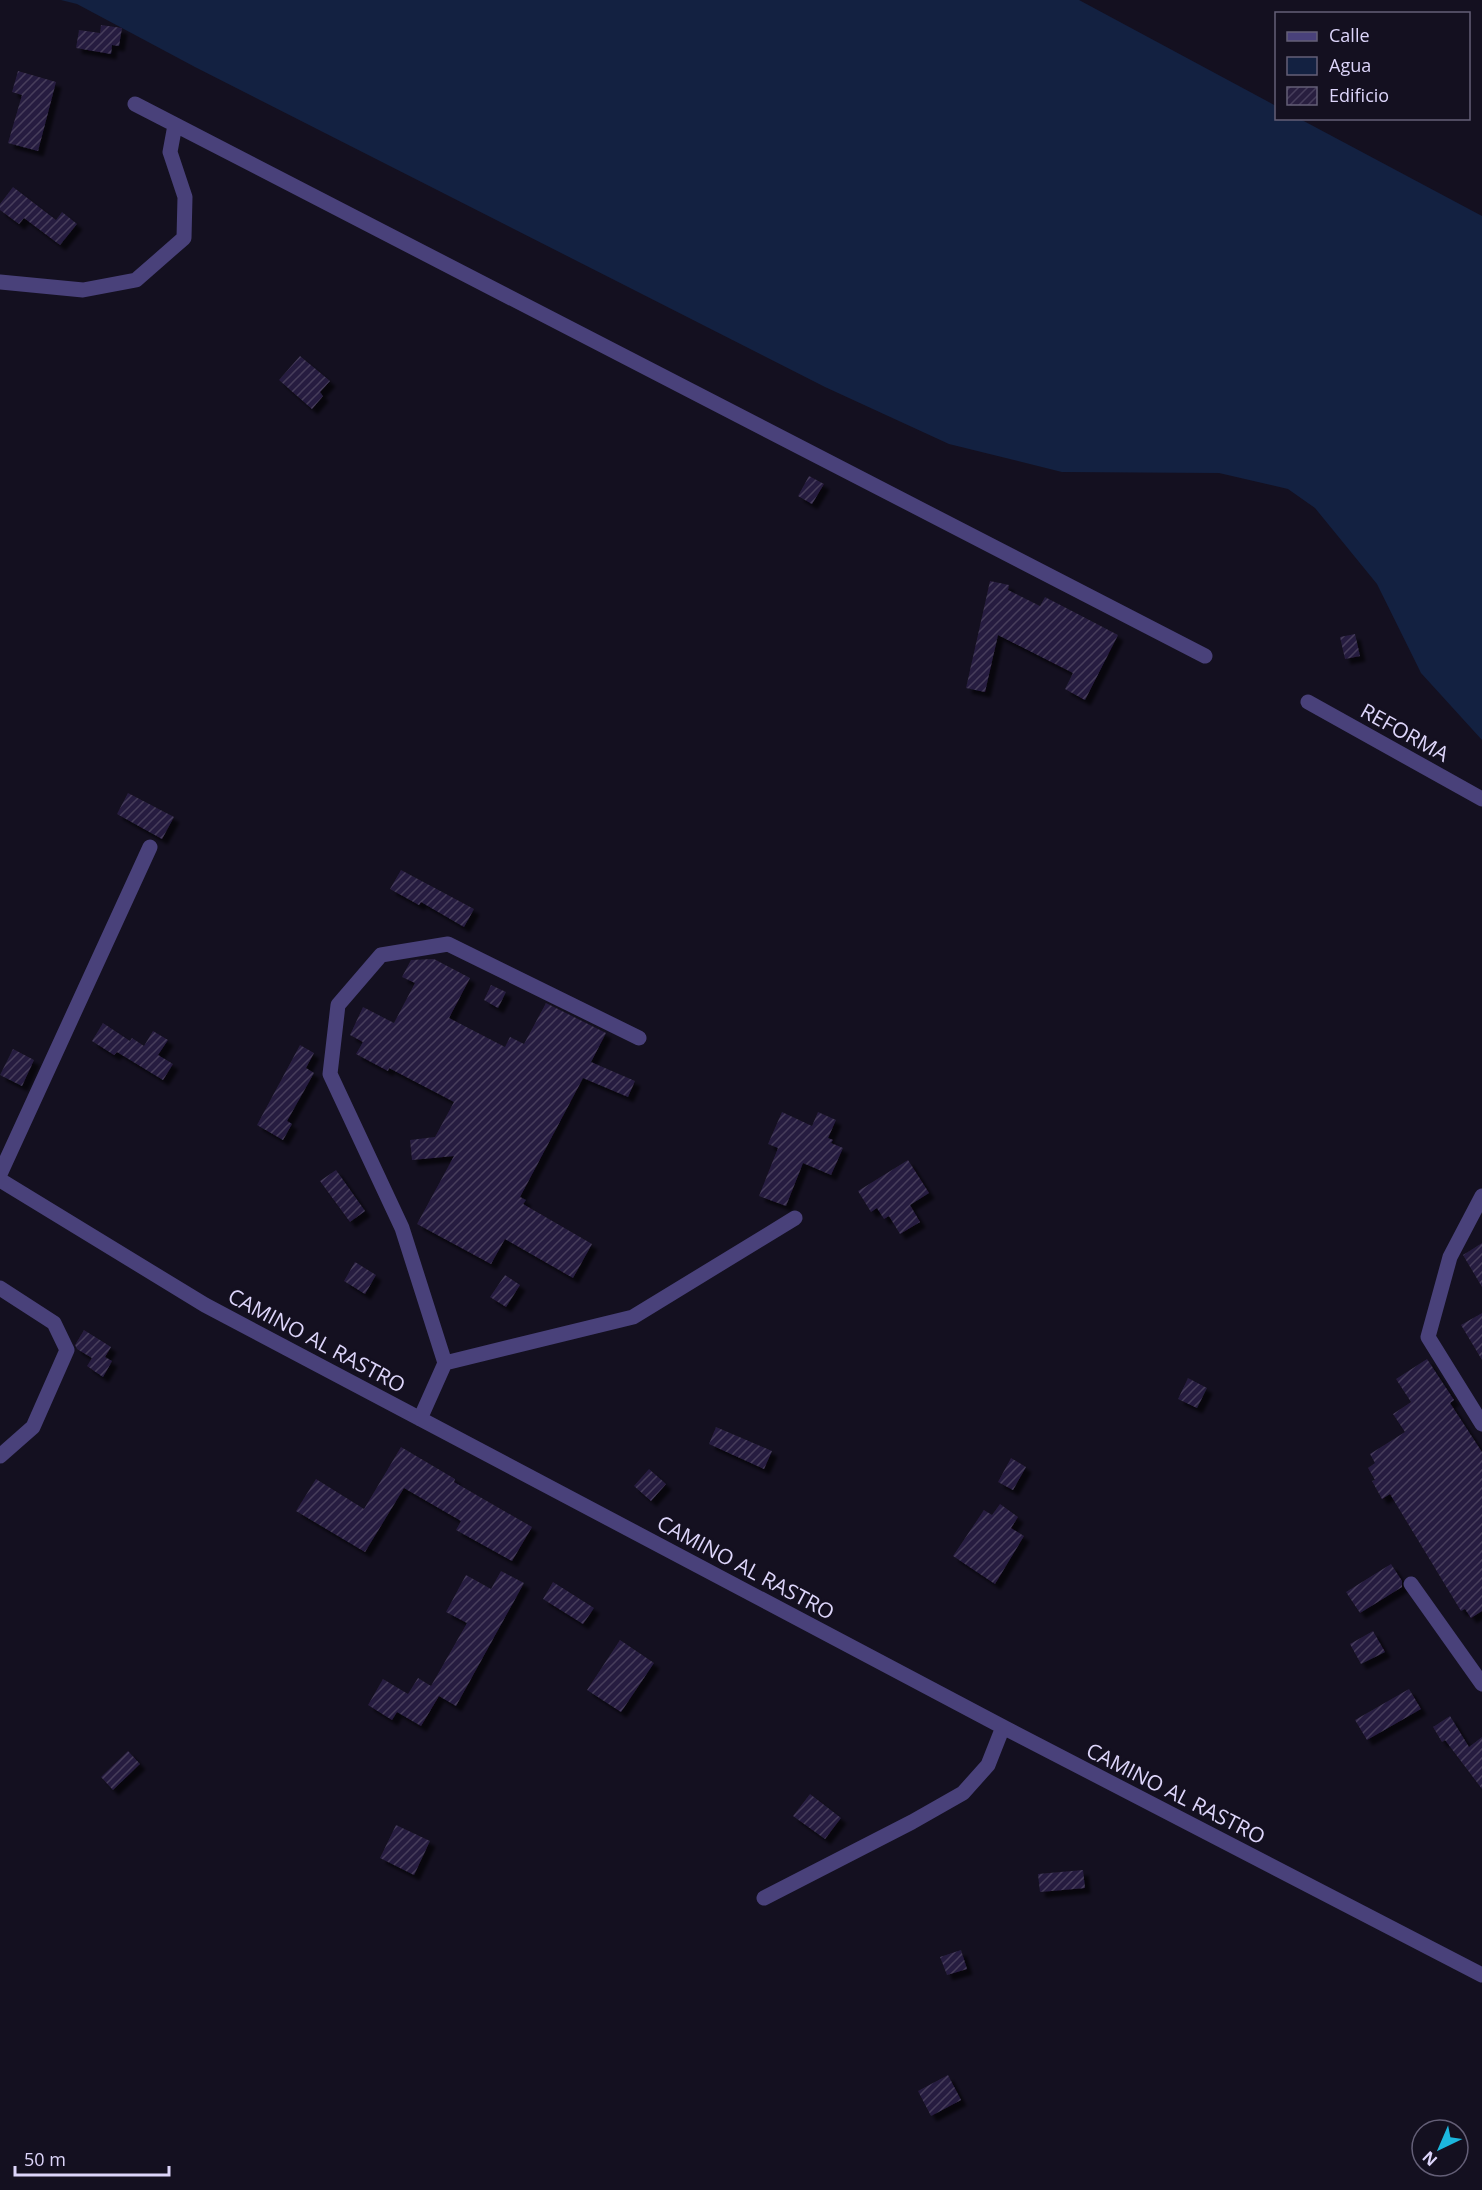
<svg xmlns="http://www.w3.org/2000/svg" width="1482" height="2190" font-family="'Open Sans',sans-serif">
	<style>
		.water { fill: #132141 }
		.building { fill: url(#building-hatch); filter: url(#shadow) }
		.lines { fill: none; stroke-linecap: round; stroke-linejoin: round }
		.minor { stroke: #49417a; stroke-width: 15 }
		.labels { text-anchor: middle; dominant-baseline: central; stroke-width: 5; stroke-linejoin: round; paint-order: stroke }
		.street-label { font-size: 21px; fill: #ddd5fa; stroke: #141020 }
	</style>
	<defs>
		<pattern id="building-hatch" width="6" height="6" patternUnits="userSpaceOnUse" patternTransform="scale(1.5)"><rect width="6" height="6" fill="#281e3f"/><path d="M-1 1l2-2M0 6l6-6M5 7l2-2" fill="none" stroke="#473e5c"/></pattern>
		<filter id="shadow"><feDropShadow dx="5.5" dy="5.5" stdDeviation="1.5" flood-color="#0009"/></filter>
	</defs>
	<rect width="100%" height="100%" fill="#141020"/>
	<!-- water -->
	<path class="water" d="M61,0H1079L1276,106V118L1300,119L1482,216V740L1421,673L1377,584L1315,508L1288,489L1219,473L1062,472L949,444L825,387L195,67L77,4Z"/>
	<!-- building -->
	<path class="building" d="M101,25L122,28L119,46L112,45L111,54L76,48L79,30L100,33Z
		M18,71L56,82L38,151L8,143L22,95L12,92Z
		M13,187L56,220L62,212L77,224L60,245L24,218L19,224L0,210V204Z
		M300,356L330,381L320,392L323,396L312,409L279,380Z
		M809,476L824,484L812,504L798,496Z
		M990,581L1009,585L1008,590L1040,606L1045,597L1118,635L1085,700L1065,689L1073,673L998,635L985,692L966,688Z
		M1355,634L1360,656L1345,659L1340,637Z
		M128,793L174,817L162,839L117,814Z
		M401,870L474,909L464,927L421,902L419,905L390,889Z
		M434,959L470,978L449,1018L505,1047L510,1037L524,1044L546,1003L606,1033L591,1062L635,1081L628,1097L583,1078L520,1197L526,1200L523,1204L592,1244L573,1278L505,1239L491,1264L417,1224L454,1156L412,1160L410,1140L435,1137L454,1102L389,1068L388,1071L356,1054L363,1042L350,1035L363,1007L394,1023L415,983L402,977L411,960Z
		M491,985L506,992L498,1008L484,1000Z
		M103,1023L130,1041L132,1038L144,1046L153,1031L168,1040L158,1055L173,1064L163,1080L117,1052L114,1055L92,1041Z
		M300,1045L314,1053L306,1068L314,1073L287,1121L292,1124L283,1140L257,1125Z
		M13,1049L34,1060L22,1086L0,1075Z
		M782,1112L812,1126L818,1112L836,1120L828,1138L833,1140L831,1143L843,1148L831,1175L803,1163L786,1206L759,1196L778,1148L768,1144Z
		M908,1160L929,1193L910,1205L920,1222L900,1234L889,1216L884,1219L877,1208L871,1212L858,1191Z
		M336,1170L365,1211L350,1222L320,1181Z
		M1482,1243V1287L1463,1255Z
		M355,1262L376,1275L365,1294L344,1281Z
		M505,1275L520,1285L506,1307L490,1297Z
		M1482,1313V1360L1461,1325Z
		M84,1330L111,1347L105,1357L112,1361L103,1377L87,1366L92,1358L77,1349L75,1345Z
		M1427,1359L1454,1400L1450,1403L1482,1452V1611L1471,1618L1465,1609L1461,1611L1390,1494L1382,1499L1372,1481L1375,1480L1368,1468L1375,1463L1370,1454L1405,1432L1393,1414L1411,1402L1396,1379Z
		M1188,1378L1207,1388L1197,1408L1178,1399Z
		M716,1427L772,1451L764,1469L709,1444Z
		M401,1447L455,1479L454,1482L532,1527L512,1561L456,1530L461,1521L404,1488L365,1552L296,1511L316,1479L364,1509Z
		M1011,1458L1026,1467L1013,1490L998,1482Z
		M649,1469L666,1484L651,1501L634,1486Z
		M1000,1504L1018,1517L1011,1528L1024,1536L995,1584L953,1556L984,1510L992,1515Z
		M1391,1564L1402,1581V1587L1360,1613L1346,1592Z
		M501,1571L524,1583L456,1706L439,1696L421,1726L397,1712L392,1720L368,1705L383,1679L408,1694L418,1678L431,1686L467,1623L446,1612L466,1575L491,1589Z
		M553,1582L594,1608L583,1624L543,1599Z
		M1373,1631L1385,1652L1361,1664L1350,1644Z
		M620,1640L654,1663L621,1712L587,1690Z
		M1409,1689L1421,1709L1367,1740L1355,1720Z
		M1450,1716L1469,1747L1482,1737V1789L1445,1740L1442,1742L1433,1727Z
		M128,1751L140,1764L113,1790L101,1777Z
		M810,1794L841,1818L825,1839L793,1816Z
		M396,1825L430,1841L414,1875L380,1858Z
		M1083,1870L1085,1888L1040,1892L1038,1874Z
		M961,1950L967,1969L947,1975L940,1957Z
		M948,2075L961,2100L931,2116L918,2091Z"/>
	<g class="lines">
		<!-- minor -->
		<path class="minor" d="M135,104L1205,656
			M0,282L83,290L136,280L184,238L185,197L170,152L175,125
			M1308,702L1482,799
			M0,1174L150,847
			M0,1180L205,1305L1003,1727L1482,1975
			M1482,1196L1450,1257L1428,1337L1482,1424
			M0,1288L54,1323L67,1350L33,1427L0,1456
			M445,1363L633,1317L795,1218
			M420,1419L445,1363L402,1228L330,1074L338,1005L381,955L448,944L639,1038
			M1411,1584L1482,1684
			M764,1898L912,1822L963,1793L988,1765L1003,1727"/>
	</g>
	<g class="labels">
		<!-- street labels -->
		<g class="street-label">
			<text transform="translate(1405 732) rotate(29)">REFORMA</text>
			<text transform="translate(317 1340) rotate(28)">CAMINO AL RASTRO</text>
			<text transform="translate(746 1567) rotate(28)">CAMINO AL RASTRO</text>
			<text transform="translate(1176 1793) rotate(27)">CAMINO AL RASTRO</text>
		</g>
	</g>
	<!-- legend -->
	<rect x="1275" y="12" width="195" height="108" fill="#141020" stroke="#645f77" stroke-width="1.5"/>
	<rect x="1287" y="32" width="30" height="9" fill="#49417a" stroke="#645f77" stroke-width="1.5"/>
	<text x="1329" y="42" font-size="18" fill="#ddd5fa">Calle</text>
	<rect x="1287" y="57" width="30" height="18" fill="#132141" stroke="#645f77" stroke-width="1.5"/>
	<text x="1329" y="72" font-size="18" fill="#ddd5fa">Agua</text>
	<rect x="1287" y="87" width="30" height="18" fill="url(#building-hatch)" stroke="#645f77" stroke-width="1.5"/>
	<text x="1329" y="102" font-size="18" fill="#ddd5fa">Edificio</text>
	<!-- north arrow -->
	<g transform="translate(1440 2148) rotate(224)"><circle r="28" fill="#141020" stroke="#645f77" stroke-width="1.5"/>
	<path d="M0-4.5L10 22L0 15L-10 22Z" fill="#1cb7de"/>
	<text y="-9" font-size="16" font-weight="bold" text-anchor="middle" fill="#ddd5fa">N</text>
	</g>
	<!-- scale -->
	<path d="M15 2166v9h154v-9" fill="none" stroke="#ddd5fa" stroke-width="3"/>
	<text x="24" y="2166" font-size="18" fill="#ddd5fa" stroke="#141020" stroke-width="4.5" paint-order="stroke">50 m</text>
</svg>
